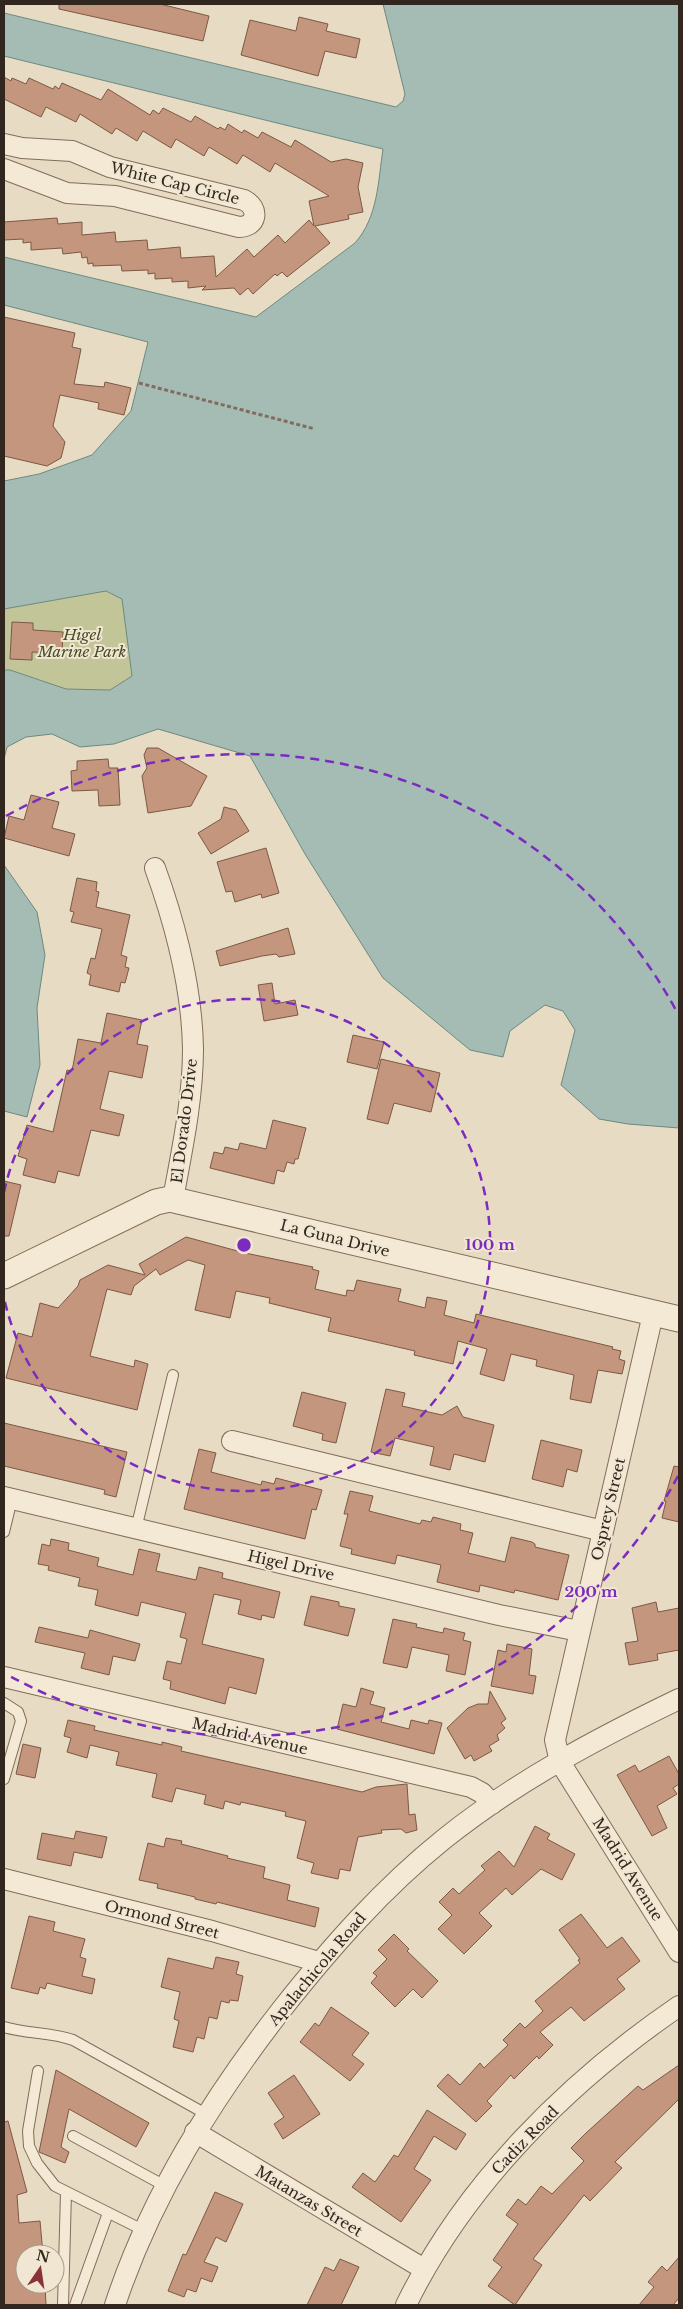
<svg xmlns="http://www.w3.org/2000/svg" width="683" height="2309" font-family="'Libre Baskerville',serif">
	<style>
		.green { fill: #c2c598 }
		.water { fill: #a4bcb4; stroke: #6d8980 }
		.building { fill: #c3967d; stroke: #7d5844 }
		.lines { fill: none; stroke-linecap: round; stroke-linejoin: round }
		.service-casing { stroke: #816d5c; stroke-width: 12 }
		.minor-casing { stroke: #816d5c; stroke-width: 22 }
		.tertiary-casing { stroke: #816d5c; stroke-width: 27 }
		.path { stroke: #816d5c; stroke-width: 3; stroke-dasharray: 4 2.5; stroke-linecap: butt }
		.service { stroke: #f4e9d5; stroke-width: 10 }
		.minor { stroke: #f4e9d5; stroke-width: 20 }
		.tertiary { stroke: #f4e9d5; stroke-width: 25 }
		.ring { fill: none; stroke: #7b2cbf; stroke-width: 2.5; stroke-dasharray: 9 6 }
		.labels { text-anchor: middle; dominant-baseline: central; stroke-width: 4; stroke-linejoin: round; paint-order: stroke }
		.street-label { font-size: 15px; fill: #32271e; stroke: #f1e6d2 }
		.park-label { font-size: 15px; font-style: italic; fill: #454c27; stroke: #f1e6d2 }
		.centre { fill: #7b2cbf; stroke: #f1e6d2; stroke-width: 2.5 }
		.ring-label { font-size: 15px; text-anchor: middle; font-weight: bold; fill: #7b2cbf; stroke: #f1e6d2; stroke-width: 4; stroke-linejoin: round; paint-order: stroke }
	</style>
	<rect width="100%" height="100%" fill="#e8dbc3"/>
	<!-- green -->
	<path class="green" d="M106,591L122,599L132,676L110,690L66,689L10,670H4V609Z"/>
	<!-- water -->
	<path class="water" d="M383,4H679V1128L628,1124L599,1119L561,1085L575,1030L563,1011L545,1005L510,1031L503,1057L470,1050L383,978L305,854L250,756L158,729L114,744L80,747L52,734L26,737L7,747L4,759V670H10L66,689L110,690L132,676L122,599L106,591L4,609V481L39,474L92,455L131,411L148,342L4,305V257L256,317L355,243C378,217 378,182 383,149L4,56V13L396,107L403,101L405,94Z
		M4,865L37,912L45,955L37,1008L40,1065L27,1117L4,1111Z"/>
	<!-- building -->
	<path class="building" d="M59,4H160L209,16L203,41L59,9Z
		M299,17L328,24L326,31L360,39L356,58L325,51L318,76L241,55L250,20L296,31Z
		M4,77L11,81L12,78L26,84L29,78L53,89L55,86L59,89L62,83L101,100L108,89L150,115L153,110L159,114L163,108L191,122L195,116L218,129L220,127L225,130L228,124L242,133L244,130L258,138L262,132L291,147L295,140L331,162L346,159L363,163L358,187L363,212L348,215L349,219L315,226L330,243L287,277L282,272L277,276L275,274L253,294L248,288L240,295L234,288L202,290L206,286L188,288V281L172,282V278L155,279V273L148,274V270L122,271L121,265L93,266V263L88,264L87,257L82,258L81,252L63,254L62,248L31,250V242L23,243V239L4,240V222L57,218L58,224L82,222V235L115,232L116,242L147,240L148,250L180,247L181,258L214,256L216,277L247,249L254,257L278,235L285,243L309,220L314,226L309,201L329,196L275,163L270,172L243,155L237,164L209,147L204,156L176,139L171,148L143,131L137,141L116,128L112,134L80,114L76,122L46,107L41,117L4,99Z
		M4,317L75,333L72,347L81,349L74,384L104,387L105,382L131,388L124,415L98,409L99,403L60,395L53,426L65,442L61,458L47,466L4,456Z
		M12,622L33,623V630L63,632L62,653L32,652V660L10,659Z
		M147,748H158L207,776L191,806L148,813L142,776L147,768L144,755Z
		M108,759L109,768H118L120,805L99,806L98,790L72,791L71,771L77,770V761Z
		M31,795L59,802L52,828L75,834L69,856L4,838L9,816L24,820Z
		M224,807L236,810L249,831L211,854L198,833L221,819Z
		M266,848L279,893L262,898L261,894L235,902L232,891L226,892L217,862Z
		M77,878L97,882L96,891L99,892L96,907L130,915L121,955L127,957L125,967L129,968L125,983L121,982L119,992L89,985L91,975L87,973L91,958L95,959L102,929L71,922L74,912L70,911Z
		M288,928L295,954L279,957L276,954L262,956L220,966L216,951Z
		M272,983L275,1004L295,1000L298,1015L264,1021L258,985Z
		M107,1013L142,1020L137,1044L148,1046L142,1078L109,1071L100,1109L124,1115L119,1136L91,1130L79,1176L58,1171L55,1183L23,1175L27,1159L18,1156L27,1125L53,1132L67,1070L72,1071L78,1039L101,1043Z
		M353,1035L384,1042L377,1069L347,1062Z
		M381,1059L440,1073L431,1112L394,1103L388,1124L367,1119Z
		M273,1120L306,1128L298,1159H295L294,1164L287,1162L284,1172L277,1170L274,1184L210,1168L214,1152L223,1154L225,1147L238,1150L240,1143L266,1149Z
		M4,1181L21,1185L9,1236H4Z
		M186,1237L245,1253L313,1267L312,1269L319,1271L315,1289L346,1296L347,1290L354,1291L357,1280L401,1289L398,1301L425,1308L427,1297L447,1301L444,1315L474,1323L476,1314L613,1347L612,1349L621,1351L619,1359L625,1361L622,1374L598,1370L591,1403L570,1399L574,1375L536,1366L537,1360L511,1354L504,1381L480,1374L487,1349L458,1341L453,1364L414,1355L415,1351L328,1331L331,1318L269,1303L270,1298L236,1291L230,1318L195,1310L205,1265L188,1260L160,1275L156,1269L134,1286L131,1295L107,1289L90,1356L134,1367L135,1360L148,1364L137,1410L6,1378L18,1333L32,1337L40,1303L58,1308L78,1286L80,1280L108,1265L145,1275L139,1264Z
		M386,1389L405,1393L402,1406L442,1415L457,1406L463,1417L494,1425L485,1462L454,1454L450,1470L430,1465L434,1447L395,1438L390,1456L371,1452Z
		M302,1392L346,1403L336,1443L322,1440L323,1434L293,1426Z
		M4,1423L127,1452L116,1497L104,1494L105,1490L4,1466Z
		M541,1440L582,1450L577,1472L567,1469L563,1487L532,1479Z
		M199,1449L216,1453L211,1472L261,1485L262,1481L274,1484L276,1478L322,1490L316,1510L312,1509L305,1539L184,1509Z
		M674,1466L679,1467V1522L662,1518L666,1501H664Z
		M350,1491L373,1496L369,1511L420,1524L422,1520L431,1522L433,1517L461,1524L460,1530L473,1533L468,1553L505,1562L511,1537L532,1542L535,1544V1547L569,1555L558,1600L515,1590L514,1593L480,1585L479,1592L437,1582L441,1565L397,1555L395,1564L351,1554L352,1549L340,1546L348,1514H344Z
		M51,1539L69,1543L68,1550L99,1558L97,1566L133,1575L139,1549L160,1554L156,1571L196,1580L199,1567L223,1573L222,1578L280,1592L274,1618L262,1615L261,1620L238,1614L241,1600L214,1594L202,1644L264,1659L256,1694L229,1687L225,1704L170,1689L171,1681L163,1679L167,1661L181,1664L187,1639L180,1637L186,1613L141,1602L138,1616L95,1605L98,1590L78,1586L80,1578L48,1570L49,1566L38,1564L42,1544L50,1546Z
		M311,1596L339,1602V1606L355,1609L348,1636L304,1625Z
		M656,1602L658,1612L679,1608V1650L657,1654L658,1660L629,1665L625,1643L638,1641L632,1608Z
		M393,1619L417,1624L416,1627L443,1633L444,1628L465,1633L463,1640L471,1642L465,1675L446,1671L449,1655L412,1647L407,1668L383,1663Z
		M39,1627L88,1638L90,1630L140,1644L135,1661L113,1656L109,1675L81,1668L85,1653L35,1642Z
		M507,1644L532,1649L529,1675L536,1676L533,1694L491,1686L498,1650L506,1652Z
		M361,1688L374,1692L370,1704L385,1708L381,1722L409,1729L411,1720L428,1724L429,1720L442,1723L434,1754L337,1729L343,1704L356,1707Z
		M490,1691L506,1719L501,1723L505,1728L497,1735L499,1740L489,1746L492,1751L474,1761L471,1755L465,1759L447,1728L468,1708L478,1704H488Z
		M68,1720L95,1726L94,1730L162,1745V1742L182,1747L181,1751L362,1792L376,1787L407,1784L409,1815L415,1814L417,1830L406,1833L401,1829L381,1830L382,1833L358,1837L350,1871L340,1869L338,1879L311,1873L314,1863L297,1858L306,1821L285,1816L286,1812L241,1802L240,1805L225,1801L223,1809L204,1804L206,1795L176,1788L172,1802L152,1797L157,1774L116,1765L119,1752L90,1745L87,1758L67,1752L71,1738L64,1736Z
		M23,1744L41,1748L35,1778L16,1774Z
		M669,1756L679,1774V1784L673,1788L677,1794L657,1806L667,1828L652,1836L617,1775L635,1765L639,1772Z
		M535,1826L550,1834L547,1839L575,1854L562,1880L541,1869L512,1895L506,1888L479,1913L492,1926L464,1954L438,1929L452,1915L439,1902L453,1888L459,1894L485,1870L481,1866L499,1851L514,1867Z
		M76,1831L107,1837L102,1858L74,1852L71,1866L37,1859L42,1833L74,1839Z
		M166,1838L182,1841L181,1844L228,1856L227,1858L265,1867L263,1878L290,1885L287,1900L319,1908L315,1927L217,1902L216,1904L195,1899V1897L157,1888L158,1884L139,1880L148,1843L164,1847Z
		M581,1914L607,1948L622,1937L640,1961L617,1979L625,1989L584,2021L571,2007L540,2032L553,2045L539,2059L537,2056L514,2079L511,2075L487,2101L492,2106L476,2122L437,2086L448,2074L460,2085L480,2063L484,2068L508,2045L503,2040L520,2023L525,2028L543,2011L535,2001L580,1963L578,1960L580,1959L559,1930Z
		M29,1916L55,1922L53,1931L85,1939L80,1957L86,1959L82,1976L95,1979L92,1994L47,1983L45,1989L40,1987L38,1994L11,1988Z
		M394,1934L409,1949L407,1951L438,1981L422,1998L413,1989L395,2007L371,1983L377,1976L373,1973L387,1959L378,1950Z
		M216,1957L239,1962L236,1974L243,1976L238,2001L230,2000L229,2003L221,2001L217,2019L209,2017L204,2039L197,2037L193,2052L173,2047L179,2021L174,2019L180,1992L161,1987L168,1958L213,1969Z
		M331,2007L369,2033L352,2055L364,2064L350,2081L300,2042L315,2023L319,2026Z
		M679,2065V2099L615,2162L622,2168L590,2201L584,2195L533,2259L542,2265L515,2305L488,2286L502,2267L493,2260L518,2224L506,2215L518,2199L526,2205L541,2186L552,2194L584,2161L571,2148L586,2133L638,2086L643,2090Z
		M56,2070L149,2123L136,2147L69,2109L61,2147L69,2152L65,2163L39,2152Z
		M294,2075L320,2114L283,2139L274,2124L284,2117L268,2093Z
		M427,2110L466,2134L456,2150L434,2136L414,2169L431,2180L401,2222L352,2187L363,2173L375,2182L394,2155L398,2157Z
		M8,2121L27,2192L17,2195L19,2223L40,2221L43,2254H25V2284H45L46,2305H4V2122Z
		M215,2192L243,2204L226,2242L216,2237L204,2262L218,2267L212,2282L201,2278L196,2292L187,2289L184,2297L168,2291L183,2254L186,2255Z
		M679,2257V2298L673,2305H639L654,2287L648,2282L662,2266L667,2271Z
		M340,2259L359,2267L341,2305H307L325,2267L334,2271Z"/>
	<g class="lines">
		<defs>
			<path id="service" d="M136,1529L173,1375
				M4,1532L12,1499
				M4,1703L18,1712L21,1721L4,1779
				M4,2027C27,2034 50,2032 73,2040L206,2114
				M38,2071L28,2131L29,2146L37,2163L55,2186L145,2231
				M73,2136L167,2187
				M63,2305L66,2192
				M75,2305L108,2213"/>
			<path id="minor" d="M4,144L22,148L72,151L110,167L244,200C260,208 257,227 239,227L115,196L67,193L4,169
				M155,868C176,926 192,987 193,1049C193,1099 182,1150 173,1199
				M653,1314L555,1740L560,1762L679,1952
				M232,1441L603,1531
				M4,1497L499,1615L579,1631
				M4,1677L471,1787L482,1793L492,1804
				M4,1879L212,1931L319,1962
				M195,2132L424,2269
				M115,2305C151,2196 212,2099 282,2009C331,1947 383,1888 444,1839C515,1782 598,1738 679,1699
				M406,2305C465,2184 568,2082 679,2006"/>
			<path id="tertiary" d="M4,1276L156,1202L170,1199L679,1319"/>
		</defs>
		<!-- service casing -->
		<use href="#service" class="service-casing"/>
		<!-- minor casing -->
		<use href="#minor" class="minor-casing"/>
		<!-- tertiary casing -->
		<use href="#tertiary" class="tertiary-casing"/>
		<!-- path -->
		<path class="path" d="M139,383L315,429"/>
		<!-- service -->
		<use href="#service" class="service"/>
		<!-- minor -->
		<use href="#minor" class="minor"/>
		<!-- tertiary -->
		<use href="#tertiary" class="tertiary"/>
	</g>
	<!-- distance rings -->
	<g class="ring">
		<path d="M4 1192A246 246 0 1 1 4 1298"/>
		<path d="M678 1476A491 491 0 0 1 6 1674M6 816A491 491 0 0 1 678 1014"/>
	</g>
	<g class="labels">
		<!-- street labels -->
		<g class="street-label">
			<text transform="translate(175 183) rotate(14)">White Cap Circle</text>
			<text transform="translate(184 1121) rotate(-83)">El Dorado Drive</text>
			<text transform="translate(335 1238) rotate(14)">La Guna Drive</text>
			<text transform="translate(608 1509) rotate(-77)">Osprey Street</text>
			<text transform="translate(291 1565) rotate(13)">Higel Drive</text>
			<text transform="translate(250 1736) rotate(13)">Madrid Avenue</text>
			<text transform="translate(628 1869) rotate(58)">Madrid Avenue</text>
			<text transform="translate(162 1919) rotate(14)">Ormond Street</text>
			<text transform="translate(317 1969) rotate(-50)">Apalachicola Road</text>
			<text transform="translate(525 2140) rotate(-46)">Cadiz Road</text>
			<text transform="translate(309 2201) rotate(31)">Matanzas Street</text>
		</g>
		<!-- park labels -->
		<g class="park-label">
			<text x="82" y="634">Higel<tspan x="82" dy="17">Marine Park</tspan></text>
		</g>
	</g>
	<circle cx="244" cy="1245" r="8" class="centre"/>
	<g class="ring-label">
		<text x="490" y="1250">100 m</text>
		<text x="591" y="1597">200 m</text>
	</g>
	<!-- border -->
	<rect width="683" height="2309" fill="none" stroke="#32271e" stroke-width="10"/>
	<!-- north arrow -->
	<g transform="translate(40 2269) rotate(13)"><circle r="24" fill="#f1e6d2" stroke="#a59a8a"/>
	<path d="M0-4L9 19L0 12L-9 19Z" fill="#893238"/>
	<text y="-8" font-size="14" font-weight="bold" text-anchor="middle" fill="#32271e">N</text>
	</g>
</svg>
